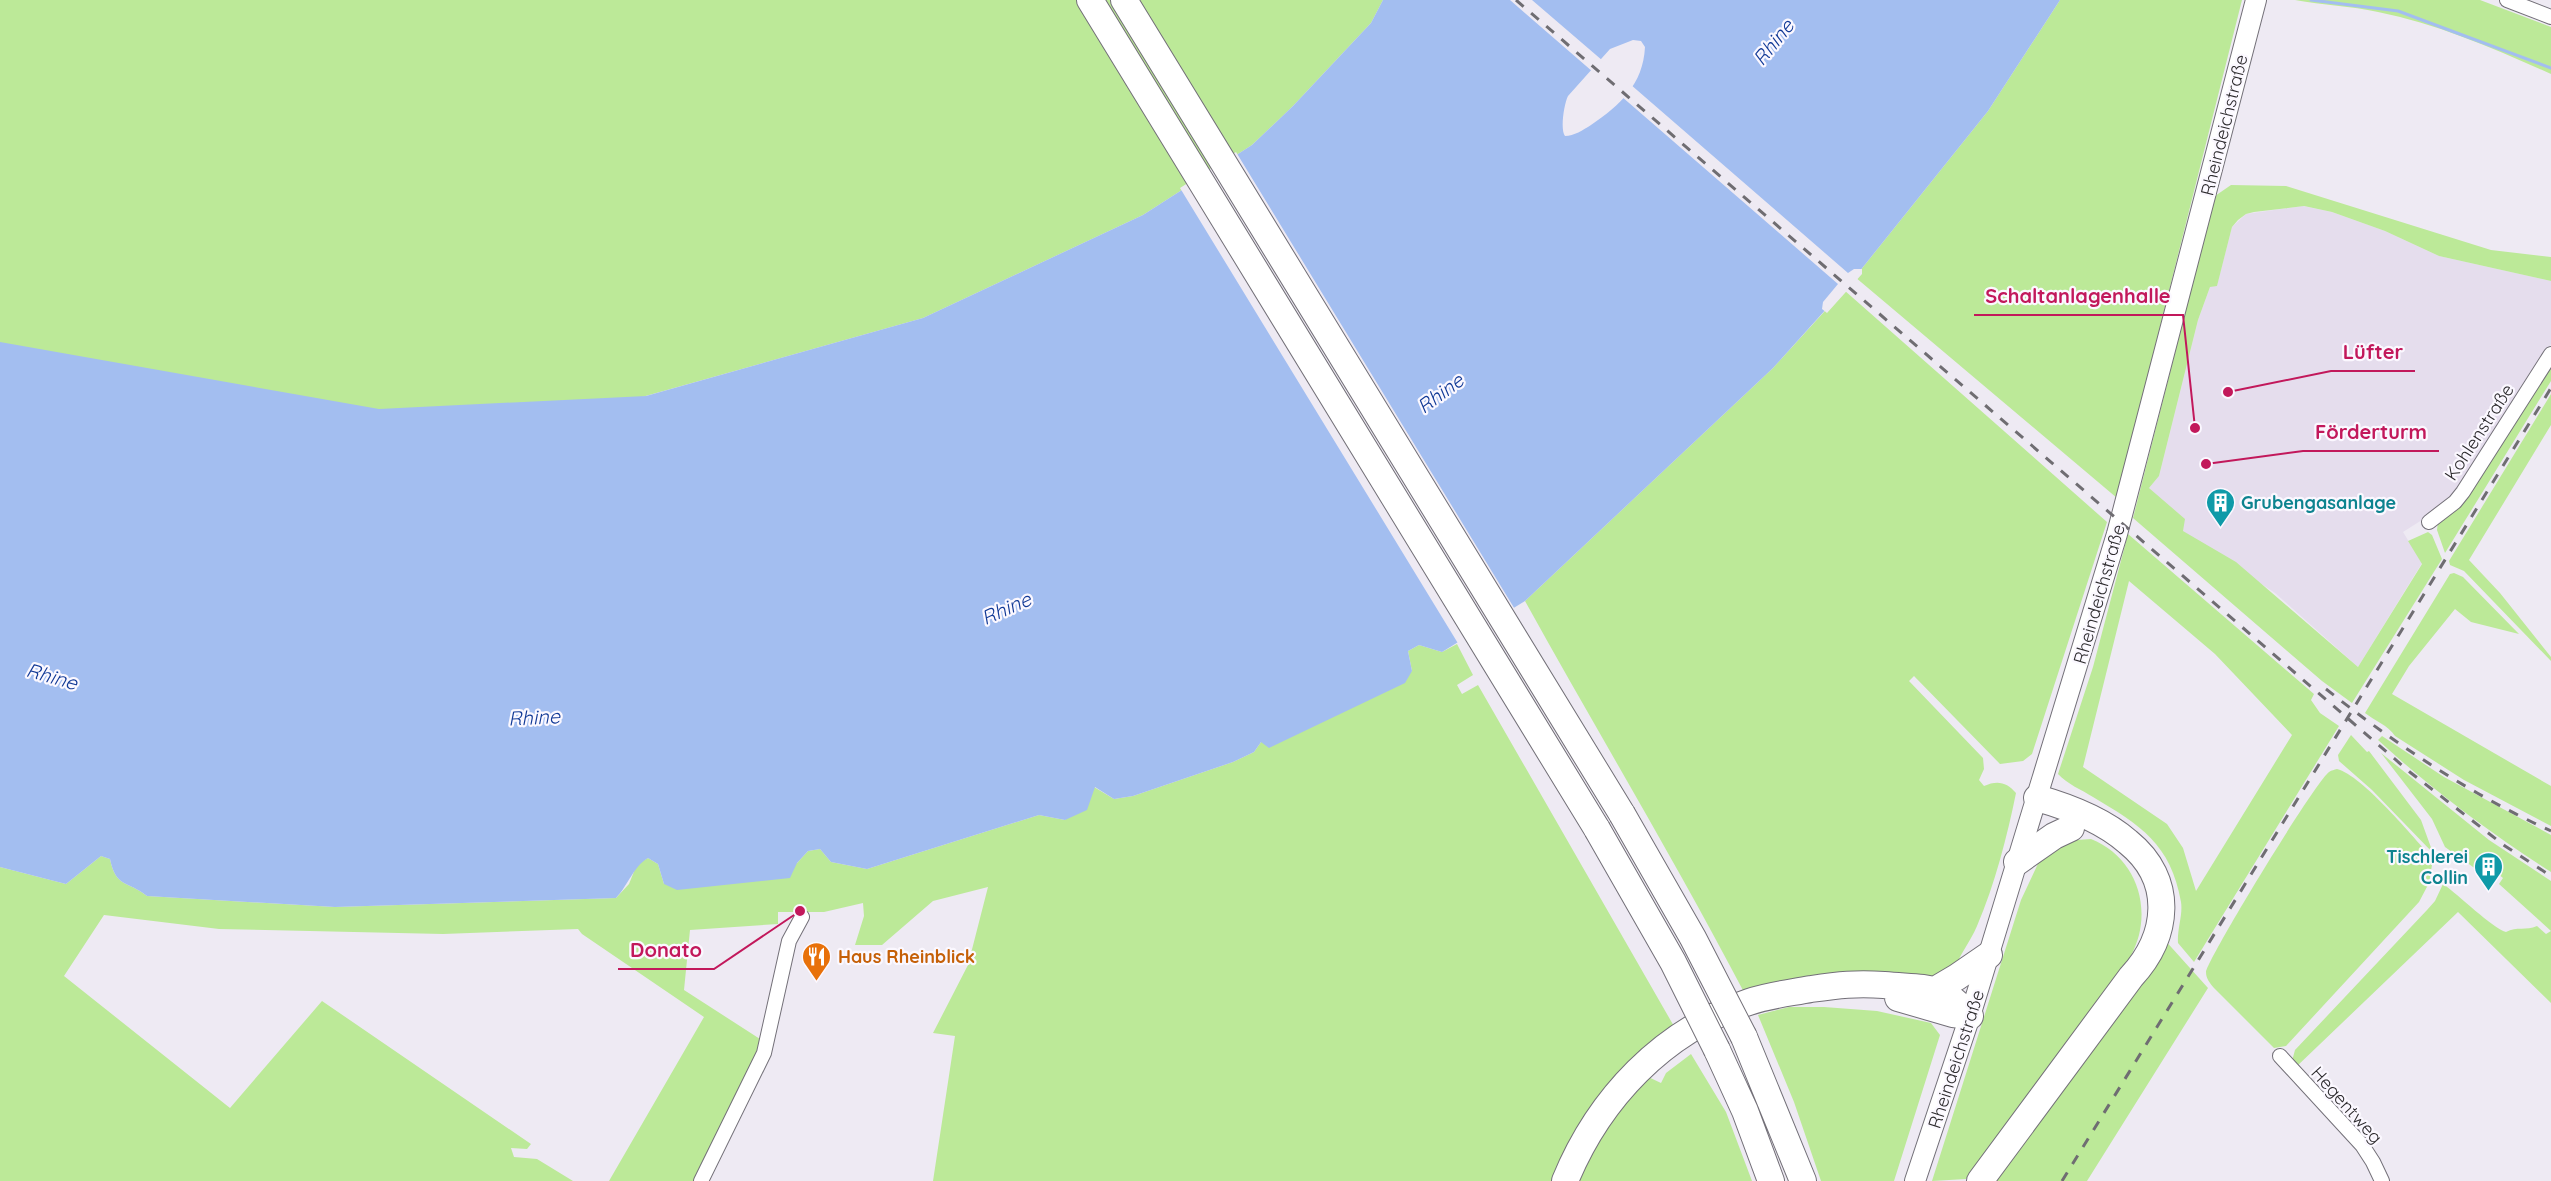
<svg xmlns="http://www.w3.org/2000/svg" width="2551" height="1181" font-family="Quicksand,sans-serif">
	<style>
		.built { fill: #e5dded }
		.green { fill: #bce998; fill-rule: evenodd }
		.water { fill: #a3bef0; fill-rule: evenodd }
		.pier { fill: #eeeaf3 }
		.lines { fill: none; stroke-linecap: round; stroke-linejoin: round }
		.stream { stroke: #a3bef0; stroke-width: 3 }
		.minor-casing { stroke: #737078; stroke-width: 16 }
		.secondary-casing { stroke: #737078; stroke-width: 22 }
		.motorway-casing { stroke: #737078; stroke-width: 28 }
		.minor { stroke: #fff; stroke-width: 14 }
		.secondary { stroke: #fff; stroke-width: 20 }
		.motorway { stroke: #fff; stroke-width: 26 }
		.rail { stroke: #6f6d72; stroke-width: 3; stroke-dasharray: 10 10; stroke-linecap: butt }
		.motorway-bridge-casing { stroke: #737078; stroke-width: 28; stroke-linecap: butt }
		.motorway-bridge { stroke: #fff; stroke-width: 26 }
		.labels { text-anchor: middle; dominant-baseline: central; stroke-width: 4.5; stroke-linejoin: round; paint-order: stroke }
		.street-label { font-size: 18px; fill: #2d2b2e; stroke: #fbf8ff }
		.culture-label { font-size: 18px; font-weight: bold; fill: #0d838f; stroke: #fbf8ff; text-anchor: start }
		.food-label { font-size: 18px; font-weight: bold; fill: #c56008; stroke: #fbf8ff; text-anchor: start }
		.water-label { font-size: 20px; font-style: italic; fill: #113996; stroke: #fbf8ff }
		.leader { fill: none; stroke: #c2185b; stroke-width: 2 }
		.callout-dot { fill: #c2185b; stroke: #fbf8ff; stroke-width: 2 }
		.callout-label { font-size: 20px; text-anchor: middle; font-weight: bold; fill: #c2185b; stroke: #fbf8ff; stroke-width: 4.5; stroke-linejoin: round; paint-order: stroke }
	</style>
	<rect width="100%" height="100%" fill="#eeeaf3"/>
	<!-- built -->
	<path class="built" d="M2303,206L2332,212L2385,231L2439,256L2551,281V344L2456,493L2433,513L2403,532L2422,563L2358,667L2275,593L2182,531L2149,488L2159,476L2198,320L2210,287L2217,285L2232,227L2246,214Z"/>
	<!-- green -->
	<path class="green" d="M0,0H1383L1371,23L1293,106L1252,145L1143,215L923,318L642,397L369,412L0,347Z
		M2060,0H2242L2117,498L1855,277L1988,111Z
		M2295,0H2480L2551,27V74C2495,49 2438,24 2378,12C2351,6 2323,5 2295,0Z
		M2231,185L2286,186L2491,250L2551,257V281L2439,256L2385,231L2332,212L2304,206L2254,212L2246,214L2238,220L2232,227L2217,286L2210,287L2198,320L2159,476L2149,488L2185,519L2183,531L2236,562L2358,667L2422,564L2408,541L2428,532L2432,535L2442,559L2352,703L2322,681L2133,518L2215,196Z
		M1844,290L2107,522L2032,754L2023,761L2000,764L1914,676L1909,681L1983,758L1984,769L1979,780L1984,786C1997,780 2007,782 2016,793C2007,837 1995,884 1977,926C1970,943 1957,957 1953,975L1746,996C1676,862 1598,733 1525,601L1773,368Z
		M2551,361V381L2445,553L2437,530L2438,522Z
		M2551,394V425L2469,560L2500,593L2551,657V661L2464,571L2450,565L2449,561Z
		M2128,534L2314,694L2311,700L2320,713L2339,726L2194,962L2178,943C2177,929 2183,915 2181,902C2171,844 2140,825 2093,797C2082,790 2067,784 2058,774L2093,667ZM2129,581L2215,654L2292,735L2196,891L2183,848L2167,824L2083,767Z
		M2454,573L2463,577L2519,634L2471,622L2455,609L2409,666L2392,694L2551,786V826L2464,780L2395,736C2388,725 2375,721 2365,713L2450,574Z
		M1457,644L1473,675L1457,685L1462,694L1478,685L1675,1028L1644,1075L1661,1083L1666,1073L1691,1054L1726,1112L1752,1181H933L955,1036L933,1033L968,965L988,887L933,901L882,945H855L864,916L863,903L824,912H778V924L690,930L684,990L760,1039V1050L694,1181H609L704,1017L582,934L578,929L443,934L219,929L104,915L64,976L230,1108L322,1001L531,1144L527,1149L511,1148L514,1157L537,1159L573,1181H0V867L66,884L101,856L110,859C116,888 127,880 147,896L335,907L616,898L629,884L637,864L648,858L658,864L664,884L797,863L808,851L820,849L831,862L867,869L1039,815L1065,820L1094,787L1114,799L1133,796L1233,762L1254,752L1261,742L1412,671L1408,651L1419,645L1442,652Z
		M2351,735L2367,752L2369,751L2421,820L2433,853L2372,790L2339,761L2338,755Z
		M2382,736L2444,777L2551,835V872C2490,833 2431,789 2378,740Z
		M2381,753L2489,840L2551,881V1003L2458,912L2295,1068L2292,1061L2295,1050L2427,910L2435,901L2443,884C2459,895 2492,928 2506,932C2517,926 2526,931 2537,926L2546,934L2551,931L2499,884L2503,878L2493,870L2487,877L2445,847L2432,819Z
		M2337,769C2362,775 2415,839 2433,859L2429,883L2419,902L2286,1046L2274,1048L2214,988C2210,983 2206,979 2206,972C2208,958 2315,782 2329,772C2332,770 2334,770 2337,769Z
		M2091,839C2129,854 2149,894 2139,935C2129,972 2094,1011 2071,1042C2037,1088 2003,1135 1966,1179L1932,1181L2021,900L2043,853L2064,841Z
		M2163,938L2208,988L2087,1181H1994Z
		M1789,1007H1824L1877,1011L1931,1023L1940,1035L1894,1181H1821L1794,1102L1758,1015Z"/>
	<!-- water -->
	<path class="water" d="M1383,0H2060L1988,111L1855,277L1773,368L1525,601L1442,652L1419,645L1408,651L1412,671L1405,683L1269,748L1261,742L1254,752L1233,762L1133,796L1114,799L1095,787L1087,810L1065,820L1039,815L867,869L831,862L820,849L808,851L797,863L790,878L677,890L664,884L658,864L648,858C633,867 629,884 616,898L335,907L147,896C127,880 116,888 110,859L101,856L66,884L0,867V342L379,409L646,396L923,318L1143,215L1252,145L1293,106L1371,23ZM1633,40L1641,41L1645,47C1643,85 1620,105 1591,125C1583,130 1574,136 1565,136C1560,130 1564,104 1568,96L1610,49Z"/>
	<!-- pier -->
	<path class="pier" d="M1510,0H1532L1603,61L1593,72Z
		M1630,84L1848,273L1854,269H1862V274L1827,313L1822,309L1823,302L1838,284L1621,96Z
		M1236,152L1516,611L1459,645L1180,188Z"/>
	<g class="lines">
		<!-- stream -->
		<path class="stream" d="M2311,0L2398,11L2551,68"/>
		<defs>
			<path id="minor" d="M2507,0L2551,17
				M2429,522L2455,502L2463,492L2551,354
				M2280,1056L2362,1145L2373,1162L2382,1181
				M701,1181L764,1053L789,941L802,917"/>
			<path id="secondary" d="M1915,1181L1970,1016L2117,534L2256,0"/>
			<path id="motorway" d="M1090,0L1597,829
				M1124,0L1622,814
				M2017,862L2054,836L2071,828
				M1935,990L1957,977L1989,955
				M1898,998L1953,1014L1970,1016
				M1744,1037L1803,1181
				M1717,1050L1745,1111L1771,1181
				M1565,1181C1599,1098 1663,1031 1749,1002C1769,995 1790,993 1811,989C1839,985 1856,983 1884,985C1925,989 1941,983 1970,1016
				M1980,1181L2131,977C2169,936 2175,880 2128,842C2103,820 2069,807 2037,798"/>
		</defs>
		<!-- minor casing -->
		<use href="#minor" class="minor-casing"/>
		<!-- secondary casing -->
		<use href="#secondary" class="secondary-casing"/>
		<!-- motorway casing -->
		<use href="#motorway" class="motorway-casing"/>
		<!-- minor -->
		<use href="#minor" class="minor"/>
		<!-- secondary -->
		<use href="#secondary" class="secondary"/>
		<!-- motorway -->
		<use href="#motorway" class="motorway"/>
		<!-- rail -->
		<path class="rail" d="M1516,0L2411,773L2505,846L2551,876
			M2326,689C2395,744 2470,794 2551,831
			M2062,1181L2551,388"/>
		<defs>
			<path id="motorway-bridge" d="M1622,814L1693,938L1744,1037
				M1597,829L1673,962L1717,1050"/>
		</defs>
		<!-- motorway-bridge casing -->
		<use href="#motorway-bridge" class="motorway-bridge-casing"/>
		<!-- motorway-bridge -->
		<use href="#motorway-bridge" class="motorway-bridge"/>
	</g>
	<!-- icons -->
	<defs>
		<symbol id="building-pin" viewBox="-11 -11 22 30"><path d="M0 17L-7.5 6A9.5 9.5 0 1 1 7.5 6Z" fill="#0f9aa8" stroke="#fbf8ff"/><path d="M-4-6H4V6H1V3H-1V6H-4ZM-2.5-4.3h1.7v1.8h-1.7ZM.8-4.3h1.7v1.8H.8ZM-2.5-1h1.7V.8h-1.7ZM.8-1h1.7V.8H.8Z" fill="#fff"/></symbol>
		<symbol id="restaurant-pin" viewBox="-11 -11 22 30"><path d="M0 17L-7.5 6A9.5 9.5 0 1 1 7.5 6Z" fill="#e8710a" stroke="#fbf8ff"/><path d="M-5-6h1v4h1v-4h1v4h1v-4h1v5L-1.5 .5V6h-2V.5L-5-1ZM5-6V6H3V1.5H1.5Q1.5-4 5-6Z" fill="#fff"/></symbol>
	</defs>
	<g fill-rule="evenodd">
		<use href="#building-pin" x="2204" y="486" width="33" height="45"/>
		<use href="#building-pin" x="2472" y="850" width="33" height="45"/>
		<use href="#restaurant-pin" x="800" y="940" width="33" height="45"/>
	</g>
	<g class="labels">
		<!-- street labels -->
		<g class="street-label">
			<text transform="translate(2224 125) rotate(-76)">Rheindeichstraße</text>
			<text transform="translate(2479 432) rotate(-57)">Kohlenstraße</text>
			<text transform="translate(2099 594) rotate(-74)">Rheindeichstraße</text>
			<text transform="translate(1956 1059) rotate(-72)">Rheindeichstraße</text>
			<text transform="translate(2347 1105) rotate(48)">Hegentweg</text>
		</g>
		<!-- culture labels -->
		<g class="culture-label">
			<text x="2241" y="502">Grubengasanlage</text>
			<text x="2468" y="856" text-anchor="end">Tischlerei<tspan x="2468" dy="21">Collin</tspan></text>
		</g>
		<!-- food labels -->
		<g class="food-label">
			<text x="838" y="956">Haus Rheinblick</text>
		</g>
		<!-- water labels -->
		<g class="water-label">
			<text transform="translate(1773 42) rotate(-51)">Rhine</text>
			<text transform="translate(1440 393) rotate(-37)">Rhine</text>
			<text transform="translate(1006 608) rotate(-24)">Rhine</text>
			<text transform="translate(52 676) rotate(16)">Rhine</text>
			<text transform="translate(534 717) rotate(-3)">Rhine</text>
		</g>
	</g>
	<!-- callouts -->
	<path class="leader" d="M2195 428L2183 315H1974M2228 392L2331 371H2415M2206 464L2303 451H2439M800 911L714 969H618"/>
	<g class="callout-dot">
		<circle cx="2195" cy="428" r="6"/>
		<circle cx="2228" cy="392" r="6"/>
		<circle cx="2206" cy="464" r="6"/>
		<circle cx="800" cy="911" r="6"/>
	</g>
	<g class="callout-label">
		<text x="2078" y="303">Schaltanlagenhalle</text>
		<text x="2373" y="359">Lüfter</text>
		<text x="2371" y="439">Förderturm</text>
		<text x="666" y="957">Donato</text>
	</g>
</svg>
